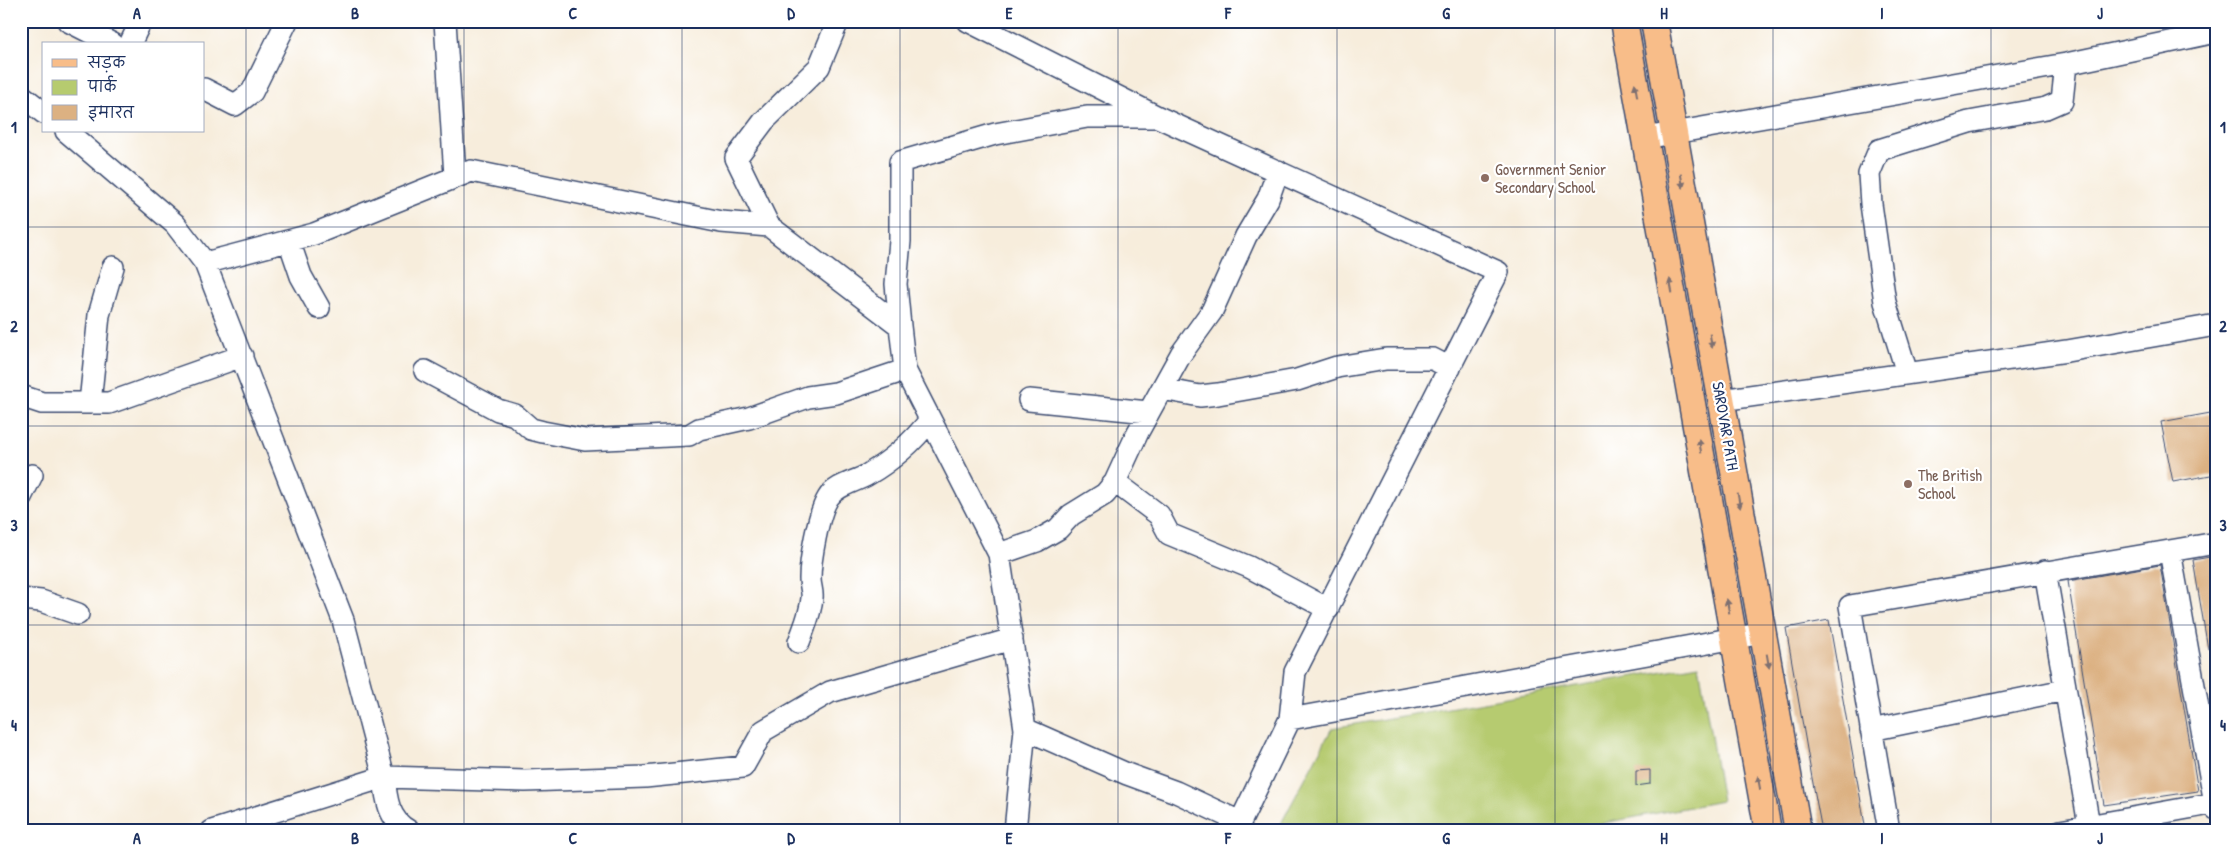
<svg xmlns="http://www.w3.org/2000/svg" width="2237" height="852" font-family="'Patrick Hand','Playpen Sans Deva',sans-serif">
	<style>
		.green { fill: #b6cb6f; stroke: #687d66 }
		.building { fill: #dcb182 }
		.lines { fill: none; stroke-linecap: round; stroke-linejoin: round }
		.minor-casing { stroke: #3c4c71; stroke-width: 24 }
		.major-casing { stroke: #3c4c71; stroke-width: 29 }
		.minor { stroke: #fff; stroke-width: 21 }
		.major { stroke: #f8bd89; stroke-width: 26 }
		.oneway { fill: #7e6f71 }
		.grid { fill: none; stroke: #1b2f5e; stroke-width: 1; stroke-opacity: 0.55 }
		.education-dot { fill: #8d6e63; stroke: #fff; stroke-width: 2 }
		.labels { text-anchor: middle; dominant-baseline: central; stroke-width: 4.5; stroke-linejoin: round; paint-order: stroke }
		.education-label { font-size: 16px; fill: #785e54; stroke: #fff; text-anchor: start }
		.street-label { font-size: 16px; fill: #1b2f5e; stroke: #fff }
		.neatline { fill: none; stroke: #1b2f5e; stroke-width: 2 }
		.grid-label { font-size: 16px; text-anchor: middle; font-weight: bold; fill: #1b2f5e }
	</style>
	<rect width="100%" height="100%" fill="#fff"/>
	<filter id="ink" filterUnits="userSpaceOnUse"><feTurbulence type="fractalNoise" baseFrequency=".02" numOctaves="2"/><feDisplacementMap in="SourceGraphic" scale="10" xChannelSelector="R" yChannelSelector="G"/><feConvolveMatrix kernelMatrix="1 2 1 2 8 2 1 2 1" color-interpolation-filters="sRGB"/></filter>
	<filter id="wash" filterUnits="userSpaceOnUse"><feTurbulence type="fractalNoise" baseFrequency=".0096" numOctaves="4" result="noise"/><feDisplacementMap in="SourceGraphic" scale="20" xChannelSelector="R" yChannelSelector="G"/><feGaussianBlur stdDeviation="1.12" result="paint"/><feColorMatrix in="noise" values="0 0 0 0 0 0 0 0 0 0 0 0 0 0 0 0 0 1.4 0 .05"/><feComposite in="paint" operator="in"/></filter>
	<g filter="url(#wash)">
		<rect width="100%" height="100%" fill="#f7eddc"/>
		<!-- green -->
		<path class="green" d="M1699,665L1722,801L1561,831H1277L1332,728Z"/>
		<g id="blocks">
			<!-- building -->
			<path class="building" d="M2216,412V474L2173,482L2161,422Z
				M2216,556V649H2208L2193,560Z
				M2160,565L2198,791L2104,805L2068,581Z
				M1829,620L1860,796L1866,831H1822L1812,778L1786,628Z
				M1650,770V784L1636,786V771Z"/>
		</g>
	</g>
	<g filter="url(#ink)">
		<use href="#blocks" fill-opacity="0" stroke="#3c4c71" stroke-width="1"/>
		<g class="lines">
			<defs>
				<path id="minor" d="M68,21L113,44
					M445,21L455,176
					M838,21L819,67L764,121L736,158L769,226L900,326L905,370L999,554L1025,729L1015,831
					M968,21L1158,117L1498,272L1295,672L1290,719
					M130,44L141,21
					M204,89L235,105L252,92L287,21
					M21,95L44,113
					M66,131L175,224L205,263L343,620L384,777C386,797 388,820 409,831
					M1645,138L2066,64L2216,32
					M289,241L301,276L319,308
					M205,263L314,234L471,171L721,222L769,226
					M900,326L896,284L900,241V162L995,134L1087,117H1153
					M425,371L498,410L515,415L531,429L543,432L585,440L689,435L699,429L749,418L808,397L836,393L905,370
					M1907,373L1885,302L1871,204L1869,174L1879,150L1969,122L2046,108L2062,101L2066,64
					M1162,389L1200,396L1218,394L1297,380L1337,367L1386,359H1433L1450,368
					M21,396L42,403H109L242,356
					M1029,400L1148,412
					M1721,400L2067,351L2216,325
					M90,403L99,315L113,267
					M1115,482L1159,515L1169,534L1249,567L1328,609
					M21,497L32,475
					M2170,551L2216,809
					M999,554L1037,541L1058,529L1071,515L1105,494L1115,482L1138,432L1181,354L1212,311L1246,236L1268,199L1278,171
					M2045,571L2090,831
					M21,599L41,601L78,614
					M799,642C804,628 811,613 812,598C813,592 810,586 810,579C810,560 818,514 828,498C836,485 855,482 867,475C891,461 913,442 930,420
					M1025,729L1127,774L1176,792L1240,822
					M1871,730L2065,690
					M212,831L384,777L525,781L645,777L743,767L763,731L830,692L1012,639
					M1236,831L1290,719L1763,633
					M1889,831L1850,606L2216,543
					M2060,831L2216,803"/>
				<path id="major" d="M1624,21L1768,831
					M1654,21L1798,831"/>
			</defs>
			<!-- minor casing -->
			<use href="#minor" class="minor-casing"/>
			<!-- major casing -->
			<use href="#major" class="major-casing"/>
			<!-- minor -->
			<use href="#minor" class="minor"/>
			<!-- major -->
			<use href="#major" class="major"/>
		</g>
		<!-- one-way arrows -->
		<defs><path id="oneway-solid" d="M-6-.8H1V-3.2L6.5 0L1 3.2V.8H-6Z" transform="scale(1.25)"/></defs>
		<g class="oneway">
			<use href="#oneway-solid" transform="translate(1636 90) rotate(-100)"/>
			<use href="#oneway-solid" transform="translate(1682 181) rotate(80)"/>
			<use href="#oneway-solid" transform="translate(1671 286) rotate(-100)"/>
			<use href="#oneway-solid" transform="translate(1711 341) rotate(80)"/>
			<use href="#oneway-solid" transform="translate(1700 446) rotate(-100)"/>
			<use href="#oneway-solid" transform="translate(1739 501) rotate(80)"/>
			<use href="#oneway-solid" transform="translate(1728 606) rotate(-100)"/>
			<use href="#oneway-solid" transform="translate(1768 661) rotate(80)"/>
			<use href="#oneway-solid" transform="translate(1759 783) rotate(-100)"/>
		</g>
	</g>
	<!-- grid -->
	<path class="grid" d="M246,21V831M464,21V831M682,21V831M900,21V831M1118,21V831M1337,21V831M1555,21V831M1773,21V831M1991,21V831M21,227H2216M21,426H2216M21,625H2216"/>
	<!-- markers -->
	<g class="education-dot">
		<circle cx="1485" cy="178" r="5"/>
		<circle cx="1908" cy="484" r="5"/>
	</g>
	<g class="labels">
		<!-- education labels -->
		<g class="education-label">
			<text x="1495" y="169">Government Senior<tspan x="1495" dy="18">Secondary School</tspan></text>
			<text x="1918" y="475">The British<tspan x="1918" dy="18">School</tspan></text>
		</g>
		<!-- street labels -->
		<g class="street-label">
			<text transform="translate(1726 426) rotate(80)">SAROVAR PATH</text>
		</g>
	</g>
	<!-- margin -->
	<rect width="2237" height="852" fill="none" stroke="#fff" stroke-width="55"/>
	<!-- legend -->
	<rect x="42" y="42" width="162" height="90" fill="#ffffff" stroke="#a4acbf"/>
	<rect x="52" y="59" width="25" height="8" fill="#f8bd89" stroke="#a4acbf"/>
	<text x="88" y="68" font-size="15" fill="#1b2f5e">सड़क</text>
	<rect x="52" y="80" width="25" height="15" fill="#b6cb6f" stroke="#a4acbf"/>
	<text x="88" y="92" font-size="15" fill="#1b2f5e">पार्क</text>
	<rect x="52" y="105" width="25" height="15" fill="#dcb182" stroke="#a4acbf"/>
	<text x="88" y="118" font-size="15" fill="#1b2f5e">इमारत</text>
	<rect x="28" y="28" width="2182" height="796" class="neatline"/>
	<g class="grid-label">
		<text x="137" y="19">A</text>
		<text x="355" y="19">B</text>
		<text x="573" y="19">C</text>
		<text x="791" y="19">D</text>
		<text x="1009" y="19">E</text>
		<text x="1228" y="19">F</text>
		<text x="1446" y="19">G</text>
		<text x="1664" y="19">H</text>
		<text x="1882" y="19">I</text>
		<text x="2100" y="19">J</text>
		<text x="14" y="133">1</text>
		<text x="2223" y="133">1</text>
		<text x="14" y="332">2</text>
		<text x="2223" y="332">2</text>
		<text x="14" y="531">3</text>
		<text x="2223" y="531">3</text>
		<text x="14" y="731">4</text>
		<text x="2223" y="731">4</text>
		<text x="137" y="844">A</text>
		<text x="355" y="844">B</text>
		<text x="573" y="844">C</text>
		<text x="791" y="844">D</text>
		<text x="1009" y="844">E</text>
		<text x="1228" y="844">F</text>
		<text x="1446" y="844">G</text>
		<text x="1664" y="844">H</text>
		<text x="1882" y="844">I</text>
		<text x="2100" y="844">J</text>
	</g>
</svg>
